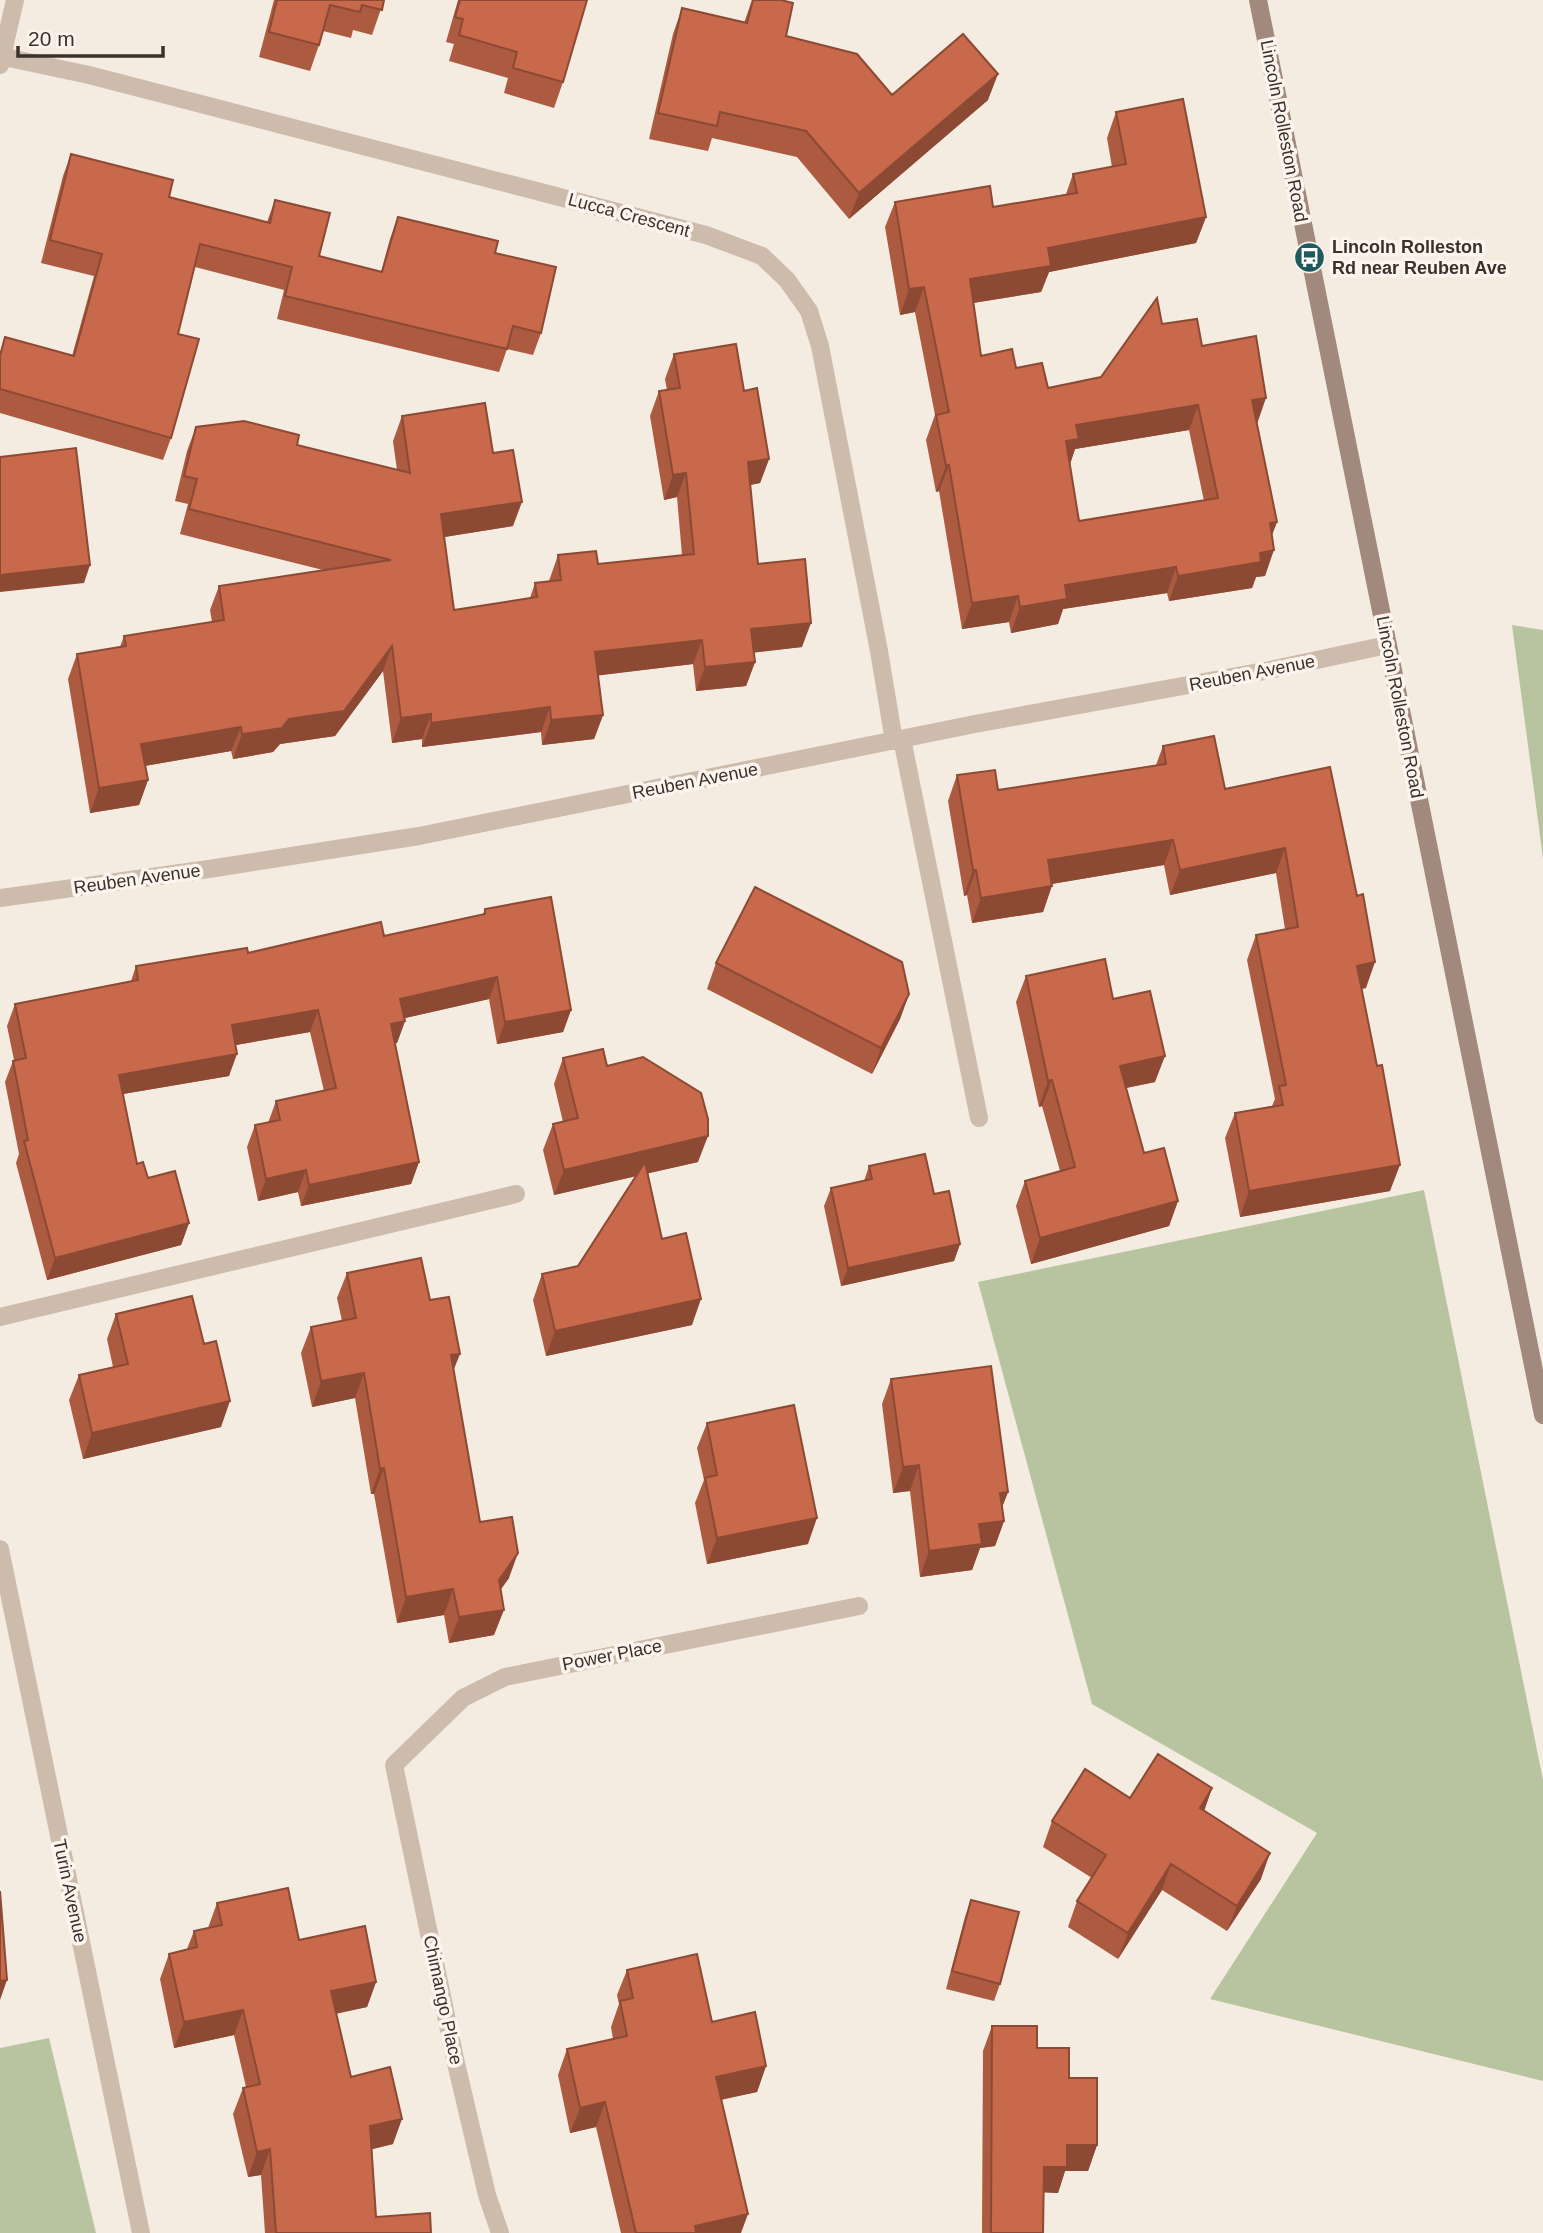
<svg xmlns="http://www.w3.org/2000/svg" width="1543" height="2233" font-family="Helvetica,sans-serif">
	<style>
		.green { fill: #b8c4a0 }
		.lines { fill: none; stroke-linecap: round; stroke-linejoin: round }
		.lane { stroke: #cdbbac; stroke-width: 18 }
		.street { stroke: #cdbbac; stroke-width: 18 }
		.secondary { stroke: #a18a7d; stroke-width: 18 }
		.wall { fill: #ac5a40; fill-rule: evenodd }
		.shaded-wall { fill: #8c4a34 }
		.building { fill: #c8694b; stroke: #8c4a34; stroke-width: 2; fill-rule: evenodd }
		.labels { text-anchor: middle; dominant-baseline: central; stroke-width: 7; stroke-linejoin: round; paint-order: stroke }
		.street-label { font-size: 18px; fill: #3b302b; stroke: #fbf5ee }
		.poi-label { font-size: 18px; font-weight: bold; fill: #3b302b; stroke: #fbf5ee; text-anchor: start }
	</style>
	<rect width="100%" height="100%" fill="#f4ebe1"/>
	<!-- green -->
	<path class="green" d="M1512,625L1543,630V858Z
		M1424,1190L1543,1780V2081L1210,1999L1317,1833L1092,1704L978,1282Z
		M49,2038L96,2233H0V2048Z"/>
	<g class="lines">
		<!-- lane -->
		<path class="lane" d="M902,739L979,1118
			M0,1317L516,1194"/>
		<!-- street -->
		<path class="street" d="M0,56L89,75L706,235L762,256L787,280L809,311L820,346L879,651L894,741
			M0,65L15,0
			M0,898L209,869L419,836L975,724L1270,670L1387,645
			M0,1549L141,2233
			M500,2233L487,2195L455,2059L394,1765L463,1698L505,1677L859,1606"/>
		<!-- secondary -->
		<path class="secondary" d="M1258,0L1543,1415"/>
	</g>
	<!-- wall -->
	<path class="wall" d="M274,0H384L372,35L353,30L351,38L323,31L319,45L310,71L259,57Z
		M458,0H587L563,82L554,108L504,93L508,78L449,61L454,44L446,42Z
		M752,0H781L786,36L892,95L988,100L849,219L797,157L712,138L708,151L649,139L673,34L682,8L744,23Z
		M1116,112L1206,217L1196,243L1049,272L1041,292L973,303L981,356L1016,368L1048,388L1101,377L1162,324L1202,346L1257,424L1277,522L1272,535L1265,576L1256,577L1252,588L1169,601L1167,593L1063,609L1058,624L1011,633L1009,622L962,629L939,491L936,492L926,440L935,415L915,312L900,315L885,227L895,202L993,207L1066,194L1073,174L1112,167L1107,138ZM1189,430L1204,501L1079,521L1070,464L1075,449Z
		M71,154L169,197L267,222L275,200L319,256L381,272L390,239L398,217L495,253L541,333L533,355L507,349L499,372L277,319L284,290L195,267L178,334L171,438L163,460L0,413V352L5,337L72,356L94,276L41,263L63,176Z
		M674,354L744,391L769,459L760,483L750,485L758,564L802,647L754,652L755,662L746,686L696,691L693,664L598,675L603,715L594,739L542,745L541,732L422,747V739L392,743L383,671L335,736L280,744L273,752L233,759L231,751L145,766L148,780L139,805L90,813L68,679L77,654L120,647L124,636L212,622L210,610L219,586L323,570L180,534L188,504L175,501L187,451L196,427L297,445L397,470L393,441L402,416L493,453L513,526L444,537L454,610L530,598L535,583L549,581L558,555L598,564L682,555L677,497L664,500L650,416L659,391L667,390L665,379Z
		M1163,746L1225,789L1330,767L1366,988L1362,989L1390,1191L1240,1217L1225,1138L1235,1113L1272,1106L1275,1099L1247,960L1256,935L1285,929L1276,873L1170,895L1164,865L1052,884L1043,912L972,923L967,895L964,896L948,801L957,775L998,790L1156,765Z
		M485,909L571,1010L563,1032L497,1044L489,999L405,1018V1021L397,1043H395L419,1162L411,1184L301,1206L298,1192L258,1201L247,1147L255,1125L268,1123L276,1101L324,1091L310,1032L236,1045L229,1076L123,1094L137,1164L148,1178L189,1223L181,1245L47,1280L16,1163L19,1154L5,1082L13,1061L14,1060L7,1026L15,1004L131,981L136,966L384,936L483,914Z
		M716,963L909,994L900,1019L872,1074L707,989Z
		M1026,976L1113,999L1155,1082L1126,1088L1144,1153L1178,1201L1169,1226L1031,1264L1016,1206L1025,1181L1060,1171L1042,1106L1039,1107L1016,1002Z
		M563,1058L607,1066L698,1162L648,1173L662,1239L692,1325L546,1356L533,1300L542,1274L578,1266L636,1176L554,1195L543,1150L553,1124L563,1122L554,1084Z
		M869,1166L934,1194L960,1244L954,1261L841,1286L824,1206L831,1188L864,1181Z
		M347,1273L430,1300L454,1370L480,1522L509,1578L500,1590L494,1635L449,1643L444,1615L397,1623L374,1494H371L355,1398L312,1407L301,1353L311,1327L342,1321L337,1298Z
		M116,1314L221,1427L83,1459L69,1400L79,1375L113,1367L107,1339Z
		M891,1379L1008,1492L1002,1507L1004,1521L995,1546L980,1548L972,1570L920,1577L910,1491L893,1493L882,1404Z
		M707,1423L808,1544L707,1564L695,1503L704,1480L697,1448Z
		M1212,1788L1204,1811L1261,1879L1227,1931L1162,1890L1118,1959L1068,1927L1077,1901L1092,1878L1043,1847L1052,1821L1130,1798Z
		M971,1900L1000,1984L994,2001L946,1989L965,1917Z
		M217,1903L299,1940L376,1982L367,2007L336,2013L351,2077L393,2144L372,2149L376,2217L431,2233H265L261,2175L248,2177L233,2114L243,2088L246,2087L234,2035L174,2048L160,1979L169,1954L187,1949L194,1931L208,1928Z
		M627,1970L712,2022L766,2066L757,2092L721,2099L741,2233H621L596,2127L570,2133L558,2075L567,2049L613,2039L611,2027L619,2004L617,1995Z
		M992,2026L1037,2048L1069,2078L1097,2145L1088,2171H1065L1058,2193L1044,2192L1043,2233H982L983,2051Z"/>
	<!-- shaded-wall -->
	<path class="shaded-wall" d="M998,74L988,100L849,219L859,193Z
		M1206,217L1196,243L1049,272L1041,292L960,305L970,279L1048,248Z
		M924,287L915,312L900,315L909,289Z
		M1266,398L1257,424L1252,400Z
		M1198,405L1189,430L1075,449L1070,464L1066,441L1076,425Z
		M769,459L760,483L739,487L748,462Z
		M949,465L939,491L936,492L946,466Z
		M686,473L677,497L664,500L673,475Z
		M522,502L513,526L432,539L441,514Z
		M1277,522L1267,547L1270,523Z
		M1274,550L1265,576L1256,577L1252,588L1169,601L1178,576L1260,553Z
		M90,565L84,583L0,592V575Z
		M1176,567L1167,593L1063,609L1058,624L1011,633L1020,607L1065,585Z
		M1018,596L1009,622L962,629L972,603Z
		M811,623L802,647L742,654L751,629Z
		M702,640L693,664L586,677L595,652Z
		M392,646L383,671L335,736L280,744L273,752L233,759L242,734L289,719Z
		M755,662L746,686L696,691L705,667Z
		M550,707L541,732L422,747L431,723Z
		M431,714L422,739L392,743L401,718Z
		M603,715L594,739L542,745L551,720Z
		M241,727L231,751L132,768L141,744Z
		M148,780L139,805L90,813L99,788Z
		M1173,840L1164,865L1039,886L1048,860Z
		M1285,848L1276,873L1170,895L1180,870Z
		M973,870H976L967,895L964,896Z
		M1052,886L1043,912L972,923L981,898Z
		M1375,962L1366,988L1348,991L1357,966Z
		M497,977L489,999L392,1021L400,999Z
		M909,994L900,1019L872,1074L881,1048Z
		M318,1010L310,1032L224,1047L232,1025Z
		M571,1010L563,1032L497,1044L505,1022Z
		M405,1021L397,1043L383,1046L391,1024Z
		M237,1054L229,1076L111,1096L119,1075Z
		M1165,1056L1155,1082L1111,1091L1120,1066Z
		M1052,1080L1042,1106L1039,1107L1048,1081Z
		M708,1136L698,1162L554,1195L564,1170Z
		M419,1162L411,1184L301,1206L309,1185Z
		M1400,1165L1390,1191L1240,1217L1249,1191Z
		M306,1170L298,1192L258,1201L266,1179Z
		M1178,1201L1169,1226L1031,1264L1040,1238Z
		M189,1223L181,1245L47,1280L55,1258Z
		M960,1244L954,1261L841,1286L848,1268Z
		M701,1299L692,1325L546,1356L555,1331Z
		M460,1354L450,1379L451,1355Z
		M364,1373L355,1398L312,1407L321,1381Z
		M230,1401L221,1427L83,1459L92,1433Z
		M919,1465L910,1491L893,1493L903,1467Z
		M384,1468L374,1494H371L380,1469Z
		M1008,1492L998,1518L1000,1493Z
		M817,1518L808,1544L707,1564L717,1538Z
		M1004,1521L995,1546L980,1548L972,1570L920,1577L929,1551L979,1524Z
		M518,1553L509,1578L489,1606L499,1580Z
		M453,1589L444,1615L397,1623L406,1597Z
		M504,1610L494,1635L449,1643L459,1617Z
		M1212,1788L1203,1814L1200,1808Z
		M1270,1853L1261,1879L1227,1931L1237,1906Z
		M1171,1864L1162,1890L1118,1959L1128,1933Z
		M7,1980L0,2000V1981Z
		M376,1982L367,2007L322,2017L331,1991Z
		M243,2010L234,2035L174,2048L184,2022Z
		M766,2066L757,2092L707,2103L716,2077Z
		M605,2102L596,2127L570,2133L580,2108Z
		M402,2119L393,2144L361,2152L370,2126Z
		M1067,2145H1097L1088,2171H1065L1058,2193L1034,2192L1044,2167Z
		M270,2149L261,2175L248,2177L257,2152Z
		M748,2214L741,2233H692L695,2226Z"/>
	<!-- building -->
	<path class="building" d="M277,0H384L382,10L362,5L360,12L330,5L319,45L269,32Z
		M460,0H587L563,82L513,68L517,52L459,35L463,19L455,17Z
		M753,0H781L793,3L786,36L857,54L892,95L963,34L998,74L859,193L806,131L720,112L717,126L658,113L682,8L747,23Z
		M1183,99L1206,217L1048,248L1051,266L970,279L981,356L1012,349L1016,368L1042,363L1048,388L1101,377L1157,298L1162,324L1197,319L1202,346L1256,336L1266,398L1252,400L1277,522L1270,523L1274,550L1260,553L1261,562L1178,576L1176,567L1065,585L1067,599L1020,607L1018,596L972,603L949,465L946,466L936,415L949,412L924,287L909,289L895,202L990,186L993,207L1077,193L1073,174L1126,164L1116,112ZM1198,405L1218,498L1079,521L1066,441L1079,439L1076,425Z
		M71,154L173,180L169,197L270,223L275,200L330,213L319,256L382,272L398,217L498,241L495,253L556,267L541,333L513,326L507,349L285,296L292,267L200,244L178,334L199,339L171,438L0,389V356L5,337L74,356L102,254L50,240Z
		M736,344L744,391L757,388L769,459L748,462L758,564L805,559L811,623L751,629L755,662L705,667L702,640L595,652L603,715L551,720L550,707L431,723V714L401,718L392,646L344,711L289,719L282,728L242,734L241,727L141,744L148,780L99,788L77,654L126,646L124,636L224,620L219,586L391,560L189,509L197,479L184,476L196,427L244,421L299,435L297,445L410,473L402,416L485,403L493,453L513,450L522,502L441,514L454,610L537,597L535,583L561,580L558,555L596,551L598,564L694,554L686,473L673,475L659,391L680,388L674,354Z
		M76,448L90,565L0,575V457Z
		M1214,736L1225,789L1330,767L1357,896L1363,894L1375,962L1357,966L1377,1066L1382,1065L1400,1165L1249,1191L1235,1113L1283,1105L1279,1086L1286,1085L1256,935L1298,927L1285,848L1180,870L1173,840L1048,860L1052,886L981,898L976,870H973L957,775L995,770L998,790L1166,764L1163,746Z
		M755,887L902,962L909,994L881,1048L716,963Z
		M551,897L571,1010L505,1022L497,977L400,999L405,1021L391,1024L419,1162L309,1185L306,1170L266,1179L255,1125L280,1120L276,1101L336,1088L318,1010L232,1025L237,1054L119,1075L137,1164L143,1162L148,1178L175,1171L189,1223L55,1258L24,1141L28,1140L13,1061L26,1058L15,1004L138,980L136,966L247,948L248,953L381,922L384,936L485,914V909Z
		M1105,959L1113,999L1150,991L1165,1056L1120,1066L1144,1153L1164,1148L1178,1201L1040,1238L1025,1181L1075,1167L1052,1080L1048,1081L1026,976Z
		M603,1049L607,1066L643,1057L701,1093L708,1119V1136L564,1170L553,1124L578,1118L563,1058Z
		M925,1154L934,1194L949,1191L960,1244L848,1268L831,1188L872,1179L869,1166Z
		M645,1162L662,1239L686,1233L701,1299L555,1331L542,1274L578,1266Z
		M421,1258L430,1300L449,1297L460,1354L451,1355L480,1522L512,1517L518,1553L499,1580L504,1610L459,1617L453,1589L406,1597L384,1468L380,1469L364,1373L321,1381L311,1327L356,1318L347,1273Z
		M192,1296L204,1344L216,1341L230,1401L92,1433L79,1375L128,1364L116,1314Z
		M991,1366L1008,1492L1000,1493L1004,1521L979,1524L982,1544L929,1551L919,1465L903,1467L891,1379Z
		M794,1405L817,1518L717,1538L705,1478L717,1475L707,1423Z
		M1158,1754L1212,1788L1200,1808L1270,1853L1237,1906L1171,1864L1128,1933L1077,1901L1106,1855L1052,1821L1085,1769L1130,1798Z
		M288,1888L299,1940L365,1926L376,1982L331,1991L351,2077L390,2067L402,2119L370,2126L376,2217L430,2213L431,2233H276L270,2149L257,2152L243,2088L260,2084L243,2010L184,2022L169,1954L197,1947L194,1931L222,1925L217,1903Z
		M0,1891L7,1980L0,1981Z
		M971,1900L1019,1912L1000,1984L952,1971Z
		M697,1954L712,2022L755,2012L766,2066L716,2077L748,2214L695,2226L696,2233H636L605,2102L580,2108L567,2049L627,2036L620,2001L633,1998L627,1970Z
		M992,2026H1037V2048H1069V2078H1097V2145H1067V2167H1044L1043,2233H991Z"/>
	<!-- icons -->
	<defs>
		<symbol id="bus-disc" viewBox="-11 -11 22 22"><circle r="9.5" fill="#1f5a5e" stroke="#fbf5ee"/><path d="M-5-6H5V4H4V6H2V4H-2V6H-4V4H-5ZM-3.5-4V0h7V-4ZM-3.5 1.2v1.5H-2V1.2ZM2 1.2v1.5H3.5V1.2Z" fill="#fff"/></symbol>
	</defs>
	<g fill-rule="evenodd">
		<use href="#bus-disc" x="1292" y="240" width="35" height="35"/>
	</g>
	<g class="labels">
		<!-- street labels -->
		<g class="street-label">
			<text transform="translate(1284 131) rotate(79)">Lincoln Rolleston Road</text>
			<text transform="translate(629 215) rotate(15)">Lucca Crescent</text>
			<text transform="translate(1252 673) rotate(-11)">Reuben Avenue</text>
			<text transform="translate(1400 707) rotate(79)">Lincoln Rolleston Road</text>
			<text transform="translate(695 781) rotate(-11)">Reuben Avenue</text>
			<text transform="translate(137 879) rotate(-8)">Reuben Avenue</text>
			<text transform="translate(612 1655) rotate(-11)">Power Place</text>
			<text transform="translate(70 1891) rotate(78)">Turin Avenue</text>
			<text transform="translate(443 2000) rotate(78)">Chimango Place</text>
		</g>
		<!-- poi labels -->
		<g class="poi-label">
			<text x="1332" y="247">Lincoln Rolleston<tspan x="1332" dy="21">Rd near Reuben Ave</tspan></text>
		</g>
	</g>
	<!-- scale -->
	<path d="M18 46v10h145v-10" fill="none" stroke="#3b302b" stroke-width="3.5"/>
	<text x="28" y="46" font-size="21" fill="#3b302b" stroke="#fbf5ee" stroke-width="5" paint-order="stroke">20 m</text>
</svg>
